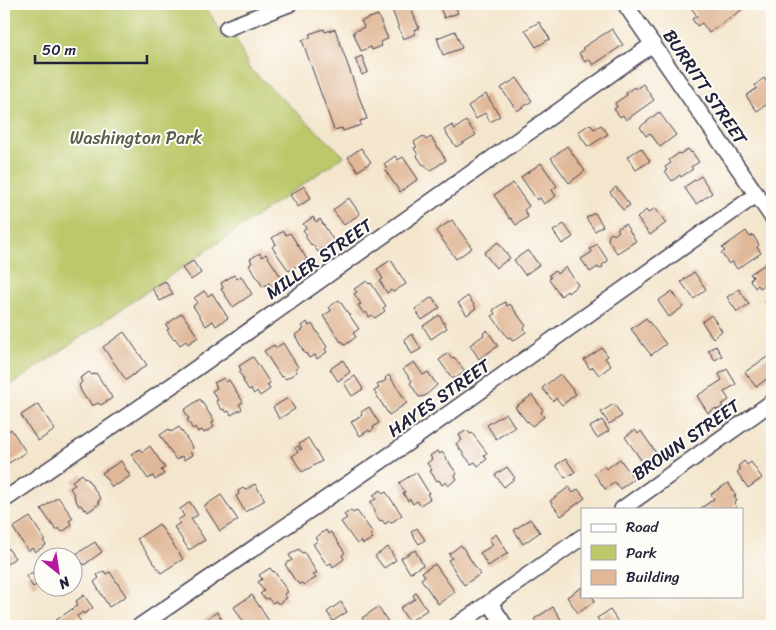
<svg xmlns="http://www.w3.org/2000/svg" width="776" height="630" font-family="Sriracha,sans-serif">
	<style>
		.green { fill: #bcc86a; stroke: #6f7552 }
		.building { fill: #e0b797 }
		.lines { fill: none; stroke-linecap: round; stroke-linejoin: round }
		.minor-casing { stroke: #423f51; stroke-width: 18 }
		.minor { stroke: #fff; stroke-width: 15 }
		.labels { text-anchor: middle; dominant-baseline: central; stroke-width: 4; stroke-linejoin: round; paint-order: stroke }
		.street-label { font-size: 18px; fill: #22223b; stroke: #fdfcf7 }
		.park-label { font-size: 18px; fill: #585c4b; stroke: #fdfcf7 }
	</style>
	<rect width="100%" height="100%" fill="#fdfcf7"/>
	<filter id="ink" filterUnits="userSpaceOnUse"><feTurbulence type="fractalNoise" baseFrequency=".02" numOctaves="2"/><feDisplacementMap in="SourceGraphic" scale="10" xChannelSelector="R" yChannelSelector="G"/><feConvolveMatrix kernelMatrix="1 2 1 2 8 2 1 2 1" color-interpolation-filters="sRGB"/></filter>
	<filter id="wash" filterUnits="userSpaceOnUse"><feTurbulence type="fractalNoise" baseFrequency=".0096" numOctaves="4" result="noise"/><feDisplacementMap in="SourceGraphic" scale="20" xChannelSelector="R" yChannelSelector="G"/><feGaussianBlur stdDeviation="1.12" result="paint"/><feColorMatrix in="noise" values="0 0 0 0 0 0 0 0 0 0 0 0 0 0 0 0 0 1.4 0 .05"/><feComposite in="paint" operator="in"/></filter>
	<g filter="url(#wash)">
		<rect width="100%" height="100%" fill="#f4e6cd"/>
		<!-- green -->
		<path class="green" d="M4,4H201L211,15L223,37L225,38L234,35L249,68L344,156L4,390Z"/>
		<g id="blocks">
			<!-- building -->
			<path class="building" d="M400,4H409L419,28L414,30L415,34L403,39L391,7Z
				M439,4H468L456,8L458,13L444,18Z
				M692,4H750L709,33L702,23L697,26L692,19L697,16L690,6Z
				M378,15L388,39L380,42L382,46L372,50L371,47L361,51L353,32L364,27L361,21Z
				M539,22L550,39L536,47L525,30Z
				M324,29L325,32L335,29L367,119L360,121L361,125L343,131L342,128L334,130L302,40L311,37L309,34Z
				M612,29L623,45L593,65L589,59L585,62L579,53L584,50L582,48Z
				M455,31L462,48L443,55L437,38Z
				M362,56L368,72L362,75L355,59Z
				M772,77V101L757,111L746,96L757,88L755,85L764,78L766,81Z
				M517,78L532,101L517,111L501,88Z
				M643,84L654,100L626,120L623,115L620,117L614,109L617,107L615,103L627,95L626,93L634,87L636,89Z
				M486,94L500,116L490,122L485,113L476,119L468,106Z
				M659,112L676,135L660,147L650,133L646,136L640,127Z
				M466,121L476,135L456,147L444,130L452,125L455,129Z
				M590,124L594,129L601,125L608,134L588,147L578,132Z
				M423,136L426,140L431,137L446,160L430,171L424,164L423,165L417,156L418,155L414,148L417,147L414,142Z
				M567,146L585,171L569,183L551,158Z
				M361,148L371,162L358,171L348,157Z
				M641,148L650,161L636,170L627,157Z
				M688,149L691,153L692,152L699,162L691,167L693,169L681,177L680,175L672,181L665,171L667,170L665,167L671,163L669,160L679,153L680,154Z
				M395,156L398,160L403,157L418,179L400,192L385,170L387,168L384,164Z
				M541,163L557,186L552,190L556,196L544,204L540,198L537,200L521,177Z
				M701,176L712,193L696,204L684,187Z
				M513,183L529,206L524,210L528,217L516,225L511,218L510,219L494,195Z
				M304,186L311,198L298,207L290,195Z
				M616,187L630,205L623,210L610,192Z
				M349,198L360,214L344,225L333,210Z
				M655,208L666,223L650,235L637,218L646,210L648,213Z
				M595,213L603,226L595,231L586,218Z
				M313,217L316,222L320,219L335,243L325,250L323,248L318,252L312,244L311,245L305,236L307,235L303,230L306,228L303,224Z
				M452,220L472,248L456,259L436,231Z
				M564,224L573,237L562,244L553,231Z
				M625,224L636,241L617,253L608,240L609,235L612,233L614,235L619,231L617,229Z
				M283,231L286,235L290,233L307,259L289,271L272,247L276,244L272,238Z
				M746,231L750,237L753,235L759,245L757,247L761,253L737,269L732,261L729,264L721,253L725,251L722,248Z
				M498,242L510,258L496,268L484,253Z
				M597,244L608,261L602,265L603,267L599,269L598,267L590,272L581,259L592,252L590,249Z
				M528,250L539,265L525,275L514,260Z
				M260,253L262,257L266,254L283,280L272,287L269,283L263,287L249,265L252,263L250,259Z
				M391,260L406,284L393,292L391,290L387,293L380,281L383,279L377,269Z
				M193,261L201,273L191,280L182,268Z
				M767,263L772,271V280L760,288L758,285L755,288L750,280L753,277L750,274Z
				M566,267L578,285L568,293L567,291L561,296L549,279L551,278L549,275L555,271L557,274Z
				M694,272L706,289L694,299L681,282Z
				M234,275L237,279L241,276L252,294L233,307L221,289L223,288L221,283Z
				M165,281L173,294L160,301L152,288Z
				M367,281L369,284L371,283L386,306L383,308L385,311L375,318L372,315L369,317L366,312L364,314L358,305L361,304L354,294L357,292L354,289Z
				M739,289L749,304L737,312L727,297Z
				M204,291L208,296L212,293L228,318L216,326L213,321L206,326L193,306L198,302L194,298Z
				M672,291L683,307L669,317L658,301Z
				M468,296L476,308L467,315L458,303Z
				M772,296V311L765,301Z
				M432,297L440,308L422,320L415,309Z
				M339,300L359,329L353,333L356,337L345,345L342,341L341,342L323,316L331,311L329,307Z
				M505,302L507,306L510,304L526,326L524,328L526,332L513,341L510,337L508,338L492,316L495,314L493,310Z
				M182,313L198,337L188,344L186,341L180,345L175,338L173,339L167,330L169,329L166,325Z
				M439,315L447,328L431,339L423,326Z
				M711,315L722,331L713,338L702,322Z
				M646,318L666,344L651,355L631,329Z
				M307,322L309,326L312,324L327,347L325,349L327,352L317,359L315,355L309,358L306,353L305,354L295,335L304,329L302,326Z
				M487,330L498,346L479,359L470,345L484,335L483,333Z
				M124,332L147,365L126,380L103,347Z
				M412,334L421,349L412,354L404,339Z
				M283,343L298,367L295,369L297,372L286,379L283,376L281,377L264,351L274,345L276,348Z
				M716,346L722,356L715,360L708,350Z
				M602,348L608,356L605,358L611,366L599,375L593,367L590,369L584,360Z
				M448,353L452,359L454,357L465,371L456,378H452L439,360Z
				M253,357L270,383L267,385L270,389L260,396L257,391L254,394L251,389L249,390L243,381L244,380L239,372L241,370L239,366Z
				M767,357L772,365V375L756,387L745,372Z
				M343,360L350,372L338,381L330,369Z
				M414,362L423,375L428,372L437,385L425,396L419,397L410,383L412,381L403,369Z
				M727,369L736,384L724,392L729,400L721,405L723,407L717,410L716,408L708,413L697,396L722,380L719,374Z
				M89,372L92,375L96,373L110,394L112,398L101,405L98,403L92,406L88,399H86L81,391L79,385L82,382L80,378Z
				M560,374L576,394L562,405L556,398L553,401L542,388Z
				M389,375L407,403L389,415L374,391L379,388L377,385L386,380L385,378Z
				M355,376L363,389L352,396L344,383Z
				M224,378L226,382L229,380L243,402L239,404L242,409L231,415L229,411L226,412L224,409L222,410L216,401L218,400L212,391L217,388L214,383Z
				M532,395L543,410L541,412L544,417L532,426L528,421L527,422L515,407Z
				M288,398L295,409L279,419L273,407Z
				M200,399L214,421L212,423L214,427L204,433L202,430L198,432L195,427L193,429L187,420L189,419L184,410Z
				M38,404L55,430L38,441L21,415Z
				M614,404L622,416L609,424L601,412Z
				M369,407L379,423L373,427L374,429L370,432L369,430L360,436L351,422L362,415L361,412Z
				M506,413L515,427L496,439L487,425Z
				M602,420L609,431L597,438L590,427Z
				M6,427L9,431L11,429L26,452L9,463L4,454V429Z
				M179,427L193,448L190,451L192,455L184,460L182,456L176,460L160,435L169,429L171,432Z
				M467,430L470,434L472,433L487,453L484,455L487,459L478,466L475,462L471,464L456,444L462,440L459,435Z
				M635,430L638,434L641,431L659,457L646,467L625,437Z
				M308,438L322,461L302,472L292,456L298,452L295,448L298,446L300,450L302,449L299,444Z
				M150,446L165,468L161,470L164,474L155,480L153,476L148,479L131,454L140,449L142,452Z
				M437,451L440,454L442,452L457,474L455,476L457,479L448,486L446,482L442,485L439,480L437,481L430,471L432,470L427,463L432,459L430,456Z
				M566,459L575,472L565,478L556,465Z
				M620,459L634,479L620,489L615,482L605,489L594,473L604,466L606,469Z
				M121,461L130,476L117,485L116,484L112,487L102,473Z
				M744,461L747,465L751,462L762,478L748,488L737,472L740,470L738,466Z
				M507,467L515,478L504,487L495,475Z
				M416,472L429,493L427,494L430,499L420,505L417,501L413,504L410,499L408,501L403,493L405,492L399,483Z
				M82,474L84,478L86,477L101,499L98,501L100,503L88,512L86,509L84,510L81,505L79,506L74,497L75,496L70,488L75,485L72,481Z
				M728,483L736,495L734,496L737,501L734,503L737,508L736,509H700L714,499L711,494Z
				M255,484L265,500L245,512L236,496L239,494L238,491L243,488L245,490Z
				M569,487L573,493L578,489L585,498L561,516L550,501Z
				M381,490L383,494L386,492L402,515L391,523L389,521L385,524L382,520L380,521L374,512L375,510L370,502L376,499L373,495Z
				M221,495L238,520L220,531L204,506Z
				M58,497L73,518L69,521L72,525L62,532L59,528L56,530L41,509Z
				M190,502L198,515L191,519L205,540L189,550L174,527L180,523L178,520L184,516L180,509Z
				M351,510L353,513L357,511L373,533L370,535L373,538L363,544L361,541L357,544L341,522L347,518L344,515Z
				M30,517L45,540L43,541L46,545L35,552L32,548L28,551L13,528Z
				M530,519L540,532L523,544L514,530Z
				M159,524L183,559L161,573L137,539Z
				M417,528L425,540L419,544L411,532Z
				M326,530L328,534L331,532L345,553L342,555L344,559L333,567L331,563L327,565L313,544L318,541L315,538Z
				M496,534L508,553L488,566L480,553L493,545L489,539Z
				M95,542L102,552L84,565L76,554Z
				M4,543L15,558L4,566Z
				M461,545L480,574L464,585L448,560L452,558L449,554Z
				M388,547L396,560L384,568L375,556Z
				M299,549L302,553L304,552L317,573L313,575L316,578L304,585L302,583L299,584L294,579L285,564L292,560L289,555Z
				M415,550L423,565L410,573L401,558Z
				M435,564L455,592L438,604L421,579L425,576L422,572Z
				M270,568L273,572L274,571L288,592L284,594L287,598L278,604L276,601L272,603L268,598L266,599L260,594L264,591L258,582L262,579L259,575Z
				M104,571L106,574L110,572L126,596L109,607L94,582L99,578L97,575Z
				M33,572L39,583L33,587L26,576Z
				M582,587V596H592L595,601L578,613L567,597Z
				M416,593L427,610L409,622L400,608L415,599L413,595Z
				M84,595L93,608L84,614L83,612L77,616L82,624L78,626H54L52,623L78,605L76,601Z
				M252,595L269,621L261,626H246L234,607Z
				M341,602L347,612L333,621L327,612Z
				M378,607L391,626H367L362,618Z
				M553,607L564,624L560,626L558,624L555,626H539L534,619Z
				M610,610L618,622L612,626H602L597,618Z
				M217,612L226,626H200L198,624Z"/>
		</g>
	</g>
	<g filter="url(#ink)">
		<use href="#blocks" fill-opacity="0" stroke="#423f51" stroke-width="1"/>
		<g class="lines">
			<defs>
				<path id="minor" d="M625,4L772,217
					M227,28L289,4
					M4,500L177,382L653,44
					M622,509L772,402
					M490,603L505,626
					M140,626L406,444L756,195
					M456,626L582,537"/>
			</defs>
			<!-- minor casing -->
			<use href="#minor" class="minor-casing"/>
			<!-- minor -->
			<use href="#minor" class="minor"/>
		</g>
	</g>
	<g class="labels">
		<!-- street labels -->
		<g class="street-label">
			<text transform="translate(705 87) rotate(56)">BURRITT STREET</text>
			<text transform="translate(319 259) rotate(-35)">MILLER STREET</text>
			<text transform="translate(439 398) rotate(-35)">HAYES STREET</text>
			<text transform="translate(686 440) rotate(-35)">BROWN STREET</text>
		</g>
		<!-- park labels -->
		<g class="park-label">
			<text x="136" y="138">Washington Park</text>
		</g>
	</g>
	<!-- margin -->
	<rect width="776" height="630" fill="none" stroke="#fdfcf7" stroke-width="20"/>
	<!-- legend -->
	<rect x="581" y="508" width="162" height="90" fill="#fdfcf7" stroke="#a5a5ac"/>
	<rect x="591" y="524" width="25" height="8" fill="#ffffff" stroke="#a5a5ac"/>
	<text x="626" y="532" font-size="15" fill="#22223b">Road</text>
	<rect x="591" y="545" width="25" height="15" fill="#bcc86a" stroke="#a5a5ac"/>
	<text x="626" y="558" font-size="15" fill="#22223b">Park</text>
	<rect x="591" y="570" width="25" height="15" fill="#e0b797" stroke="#a5a5ac"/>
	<text x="626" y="582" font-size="15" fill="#22223b">Building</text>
	<!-- north arrow -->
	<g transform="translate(58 572) rotate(150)"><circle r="24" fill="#fdfcf7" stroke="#a5a5ac"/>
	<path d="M0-4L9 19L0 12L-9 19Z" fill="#b5179e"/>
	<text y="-8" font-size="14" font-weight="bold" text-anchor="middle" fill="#22223b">N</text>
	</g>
	<!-- scale -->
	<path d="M35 55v8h112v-8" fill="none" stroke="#22223b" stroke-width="2.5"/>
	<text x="42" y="55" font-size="15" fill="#22223b" stroke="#fdfcf7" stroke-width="4" paint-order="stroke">50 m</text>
</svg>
